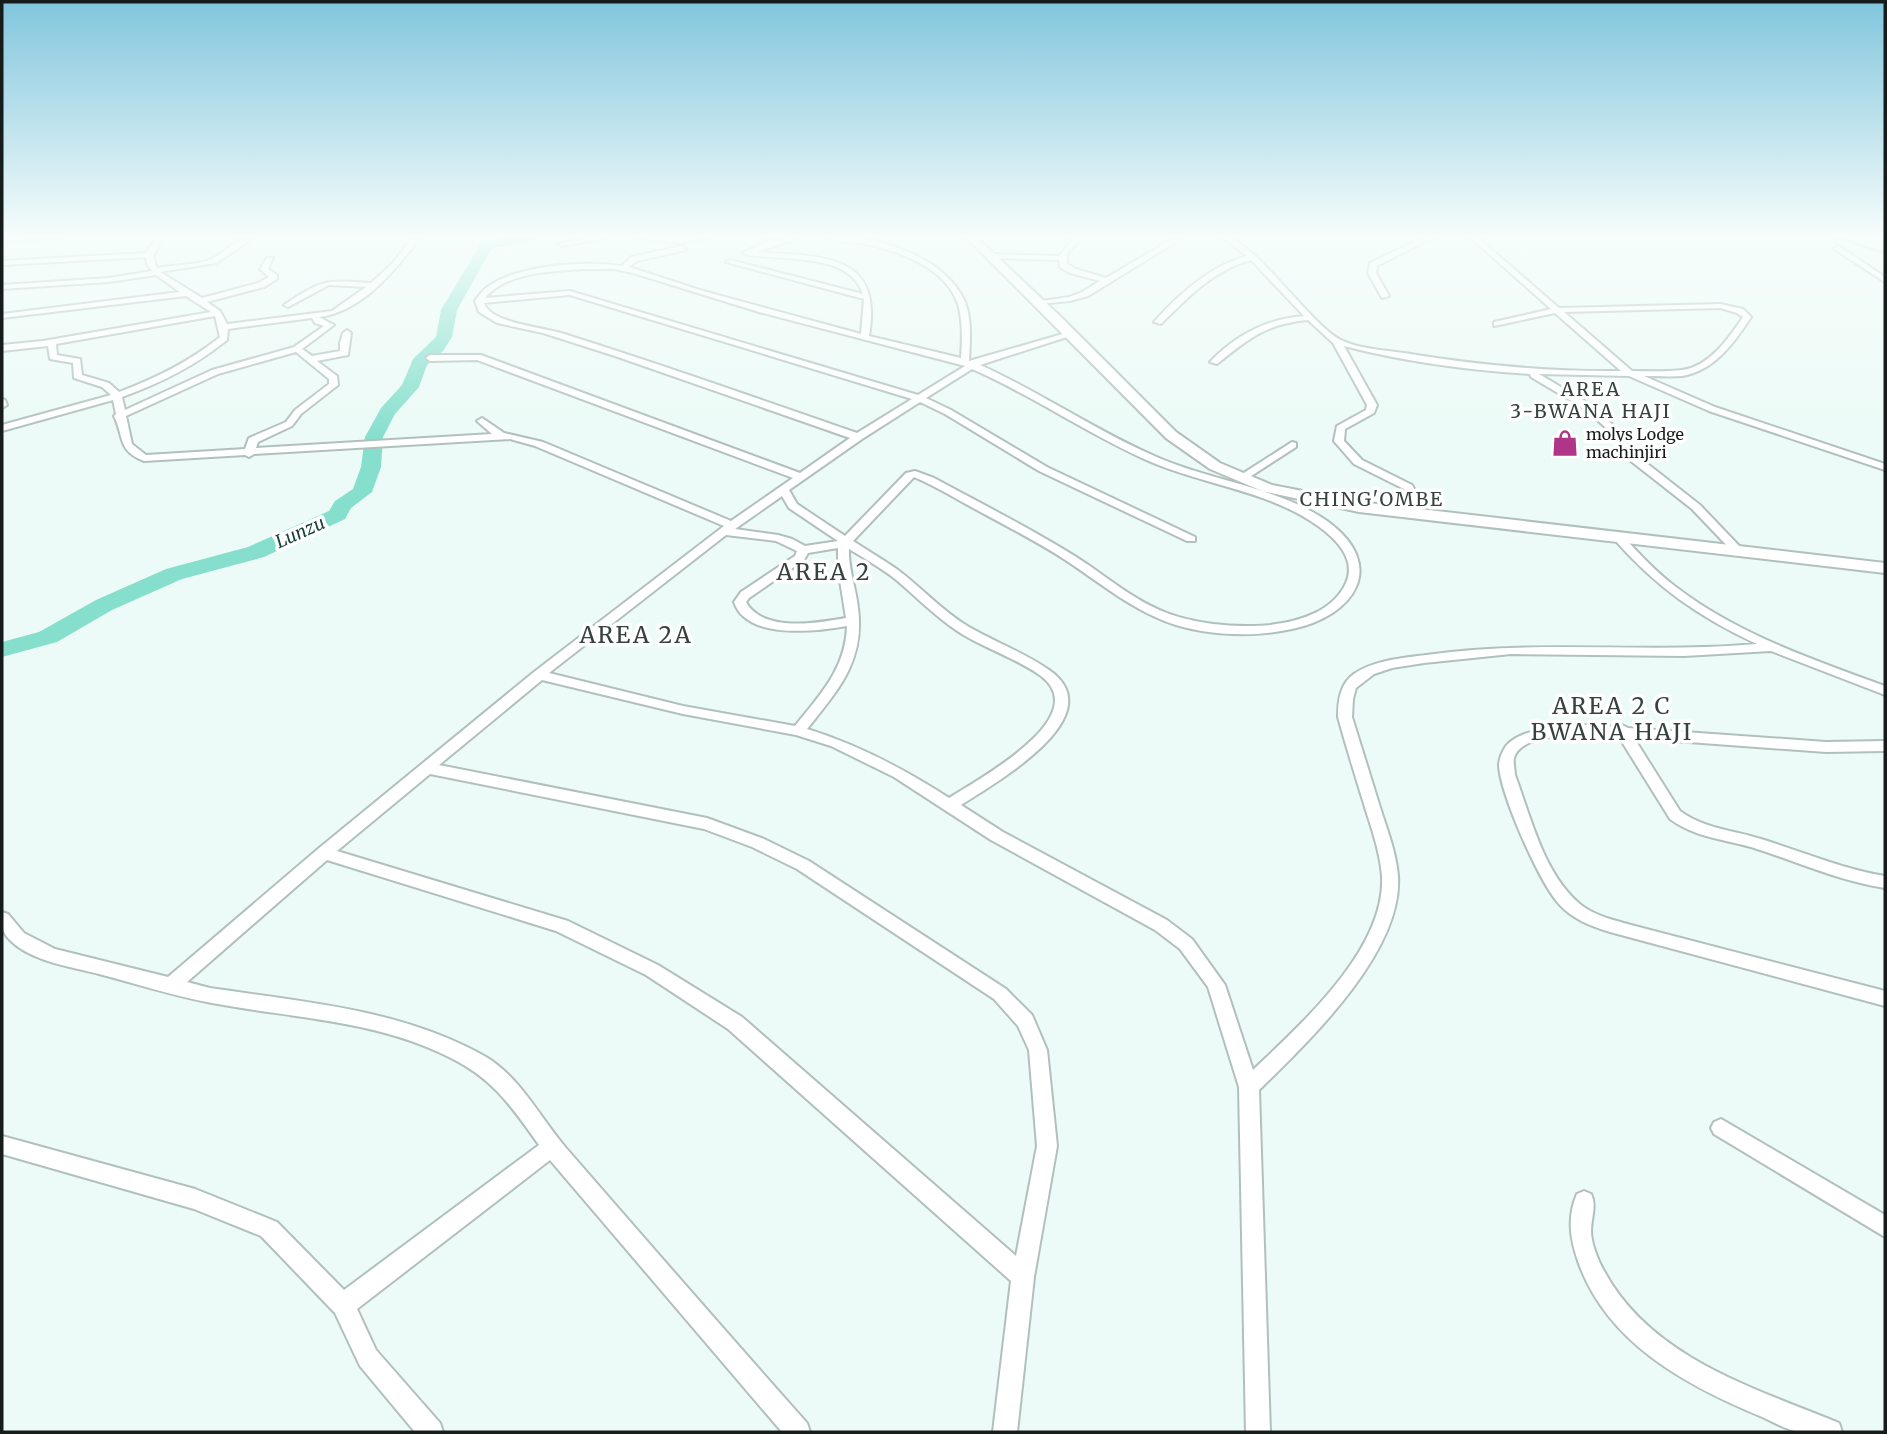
<svg xmlns="http://www.w3.org/2000/svg" width="1887" height="1434" font-family="Merriweather,serif">
	<style>
		.lines { fill: none; stroke-linecap: round; stroke-linejoin: round }
		.stream { stroke: #86dfcd; stroke-width: 2.5 }
		.river { fill: #86dfcd; fill-rule: evenodd }
		.street-casing { stroke: #b2c0bd; stroke-width: 4 }
		.secondary-casing { stroke: #b2c0bd; stroke-width: 4 }
		.street { fill: #fff; fill-rule: evenodd }
		.secondary { fill: #fff; fill-rule: evenodd }
		.labels { text-anchor: middle; dominant-baseline: central; stroke-width: 7; stroke-linejoin: round; paint-order: stroke }
		.far-poi-label { font-size: 16px; fill: #161c1b; stroke: #fff; text-anchor: start }
		.far-water-label { font-size: 18px; font-style: italic; fill: #184139; stroke: #fff }
		.far-quarter-label { font-size: 19px; letter-spacing: 2px; fill: #36423f; stroke: #fff }
		.quarter-label { font-size: 23px; letter-spacing: 2px; fill: #36423f; stroke: #fff }
	</style>
	<rect width="100%" height="100%" fill="#ecfbf7"/>
	<g class="lines">
		<!-- stream -->
		<path class="stream" d="M1835,237L1885,253"/>
		<!-- river -->
		<path class="river" d="M512,237H540L533,241L492,248L457,310L452,337L443,351L427,365L419,387L395,414L383,437L381,467L372,492L351,508L345,519L264,557L182,579L112,610L57,642L2,657V642L39,632L96,600L166,569L248,547L329,511L335,501L353,489L361,467L365,437L381,408L402,385L413,359L436,337L441,310L480,245L482,242Z"/>
		<defs>
			<path id="street" d="M2,237H63L59,239L2,240Z
				M157,237H164L153,256L157,268C172,265 198,265 212,259C227,251 237,237 255,237L216,263L160,272L202,298L258,283L269,277L260,269L267,258H273L268,269L277,275V279L264,287L207,302L220,311L227,324L332,311L366,287L329,285L288,307L284,305C323,279 325,280 371,283L392,264L413,237H420C396,270 362,312 319,317L334,325L302,349L312,356L340,351V343L343,333L347,330L351,333L348,355L317,361L337,376L338,385L301,414L292,426L258,442L256,448L492,434L477,421L482,418L504,433L543,442L731,521L793,478L477,360L430,361L426,358L430,355H481L800,473L850,438L615,356L543,333L497,323L479,312L475,301C478,297 482,291 486,288C515,265 586,260 622,266L631,257L683,246L686,250L637,261L629,267L703,291L861,334L864,299L726,262L730,260L863,294C851,258 802,260 771,257C761,256 751,257 743,253L767,241L803,237L756,252C819,257 884,251 869,336L961,358C962,341 963,321 958,304C946,269 904,253 871,245C857,242 840,243 828,237C874,234 945,256 965,302C972,320 970,342 969,361L1073,331V335L980,365C1041,392 1097,432 1159,458C1212,481 1278,487 1327,521C1389,566 1354,616 1292,629C1255,637 1213,636 1176,625C1135,612 1103,585 1067,561C1038,542 1006,526 975,509C955,498 935,486 914,477L853,541C868,551 884,560 898,570C922,588 943,612 969,627C995,642 1025,653 1049,670C1115,716 993,784 961,805L1003,832L1167,920L1192,939L1225,985L1253,1070C1301,1024 1386,949 1382,876C1380,851 1371,827 1364,804C1355,775 1346,746 1338,717C1338,701 1340,684 1354,674C1374,660 1403,658 1426,655C1536,639 1646,654 1757,644C1699,617 1656,587 1614,539L1612,537L1618,534L1622,535C1639,554 1656,572 1676,587C1737,634 1814,660 1885,686V695L1771,651L1684,656L1511,654L1424,663L1392,668L1374,674L1356,688L1353,699L1352,717C1361,746 1370,775 1379,804C1386,827 1396,851 1398,876C1403,952 1309,1041 1259,1090L1270,1432H1246L1239,1087L1208,987L1180,949L1155,930L991,840L894,777L831,746L796,735L683,714L542,680L439,765L707,818L764,839L809,861L1006,989L1032,1015L1047,1050L1057,1146L1034,1277L1017,1432H993L1011,1281L728,1029L646,975L556,931L327,860L187,982L210,988C303,1002 402,1009 486,1057C521,1078 540,1118 566,1148C646,1240 726,1332 807,1423L810,1432H782L550,1160L357,1309L376,1350L440,1423L443,1432H415L360,1366L335,1313L261,1236L194,1209L2,1154V1136L195,1189L277,1222L344,1290L539,1145C511,1106 494,1079 449,1057C376,1020 291,1018 212,1003C174,996 137,984 99,974C72,967 31,961 11,941C1,932 2,925 2,912L8,914L24,933L55,949L168,977L318,849L534,672L724,526L535,446L510,439L254,454L249,457L245,455L144,461C117,451 124,435 114,416L116,414L113,400L2,431V425L111,395L102,387L74,378L73,363L50,359L48,346L2,351V345L43,341L211,312L186,296L2,318V314L180,292L156,275L109,282L2,289V285L109,278L152,271L147,264L146,257L2,265V261L146,253ZM583,269H615L633,273L759,312L965,366L918,395L570,291L485,298C506,272 553,271 583,269ZM570,295L912,399L857,433C759,399 660,364 561,333C542,327 490,323 484,303ZM215,316L220,337C189,362 156,378 119,392L109,383L82,375L80,359L57,355L56,344ZM312,318L315,323L324,326L294,347L212,370L125,410L122,397C161,383 195,366 227,340L228,329ZM296,352L329,379V384L295,410L286,422L249,438L245,449L146,455L132,444L126,416L218,374ZM972,369C1034,396 1089,435 1151,462C1204,485 1270,491 1318,526C1335,538 1357,559 1346,583C1321,638 1214,631 1167,613C1132,600 1104,574 1073,555C1028,527 980,503 934,478L915,471L906,473L845,536L797,504L789,490L862,439L920,402L945,414L1039,471L1187,541H1195V537L1047,467L951,410L926,398ZM782,496L789,508L838,541L805,546L792,539L778,535L735,529ZM726,535L776,541L797,551L795,556L741,592L734,602C736,607 739,613 743,616C765,637 819,631 847,626C846,668 820,695 795,726L683,706L549,673ZM838,548V568L846,618C818,623 763,633 746,602L749,598L804,560L808,553ZM849,549C863,557 877,566 890,575C912,592 932,614 956,630C982,648 1015,657 1041,676C1095,717 977,780 949,798C904,769 859,745 807,729C838,690 865,661 858,608C856,588 848,569 849,549ZM430,774L704,829L752,847L797,869L994,999L1018,1026L1029,1050L1037,1146L1016,1256L742,1017L658,965L568,921L337,851Z
				M596,237H611L562,246L558,244Z
				M635,237L677,239L716,237L677,243Z
				M1075,237H1082L1067,254V264L1076,269L1106,278L1176,237H1184L1088,296L1070,301L1039,304L1035,302L1069,297L1082,292L1100,281L1070,273L1060,267L1059,260L993,258L989,256L993,254L1059,256Z
				M1222,237C1251,235 1310,325 1341,340C1359,349 1384,350 1404,353C1478,365 1546,372 1621,371L1555,313L1494,326V322L1551,309L1470,237H1477L1559,308L1720,304L1743,309L1751,317C1735,342 1714,371 1682,376C1670,377 1656,376 1644,376L1715,407L1885,464V470L1709,411L1629,376L1539,374L1591,405L1611,423L1635,454L1700,505L1742,549L1744,551L1738,554L1734,553L1692,509L1627,458L1605,427L1585,409L1531,377L1530,374C1468,370 1405,362 1344,346L1377,405L1374,413L1345,429L1344,441L1362,460L1412,485L1417,494L1414,513L1412,515H1404L1402,513L1407,494L1404,489L1354,464L1334,441L1337,426L1366,410L1367,405L1333,343L1308,320C1266,324 1249,338 1217,364L1210,362C1236,335 1266,319 1304,316L1251,260C1214,270 1188,297 1161,324L1154,322C1179,294 1210,266 1247,256ZM1720,308L1737,313L1743,317C1729,338 1709,367 1682,370C1665,372 1648,371 1632,371L1564,312Z
				M1425,237H1434L1377,266L1376,273L1389,296L1382,298L1368,273L1370,263Z
				M1837,245L1885,277V282L1834,249Z
				M2,399L5,400L7,405L2,408Z
				M1292,442L1296,443V447L1245,480L1241,481L1236,478Z
				M1588,725L1617,727L1622,725L1628,728L1826,742L1885,741V751L1826,752L1634,738L1680,811C1705,829 1733,830 1761,839C1803,852 1842,869 1885,876V888C1838,881 1796,861 1751,847C1722,839 1694,837 1670,819L1619,737C1597,735 1522,729 1514,758C1513,763 1515,770 1515,775C1531,818 1544,875 1581,905C1595,916 1614,920 1631,925L1885,991V1006L1610,932C1591,926 1572,919 1559,904C1539,882 1501,795 1499,766C1499,759 1502,752 1506,746C1522,727 1565,726 1588,725Z
				M1721,1119L1885,1215V1237L1714,1134L1711,1128L1714,1122Z
				M1584,1191L1591,1194C1597,1206 1591,1218 1591,1231C1591,1243 1598,1261 1604,1271C1651,1358 1754,1388 1839,1423L1842,1432C1829,1432 1812,1434 1799,1432C1786,1430 1772,1421 1760,1416C1685,1385 1606,1342 1578,1261C1570,1238 1567,1217 1577,1194Z"/>
			<path id="secondary" d="M966,237H976L1060,316L1176,432L1220,463L1272,485L1359,502L1885,563V573L1359,512L1262,491L1210,469L1166,438Z"/>
		</defs>
		<!-- street casing -->
		<use href="#street" class="street-casing"/>
		<!-- secondary casing -->
		<use href="#secondary" class="secondary-casing"/>
		<!-- street -->
		<use href="#street" class="street"/>
		<!-- secondary -->
		<use href="#secondary" class="secondary"/>
	</g>
	<!-- sky -->
	<linearGradient id="sky" x2="0" y2="1"><stop stop-color="#81c5dd"/><stop offset="0.54" stop-color="#f6fdfb"/><stop offset="1" stop-color="#f6fdfb" stop-opacity="0"/></linearGradient>
	<rect width="1887" height="437" fill="url(#sky)"/>
	<!-- icons -->
	<defs>
		<symbol id="shop-bare" viewBox="-9 -9 18 18"><path d="M-5-2.5h2.3a2.7 3.5 0 0 1 5.4 0H5L5.5 6h-11ZM-1.5-2.5h3a1.5 2.3 0 0 0-3 0Z" fill="#af3587" stroke="#fff" stroke-width="2.5" paint-order="stroke"/></symbol>
	</defs>
	<g fill-rule="evenodd">
		<use href="#shop-bare" x="1546" y="424" width="38" height="38"/>
	</g>
	<g class="labels">
		<!-- far-poi labels -->
		<g class="far-poi-label">
			<text x="1586" y="434">molys Lodge<tspan x="1586" dy="18">machinjiri</tspan></text>
		</g>
		<!-- far-water labels -->
		<g class="far-water-label">
			<text transform="translate(300 532) rotate(-24)">Lunzu</text>
		</g>
		<!-- far-quarter labels -->
		<g class="far-quarter-label">
			<text x="1591" y="389">AREA<tspan x="1591" dy="22">3-BWANA HAJI</tspan></text>
			<text x="1372" y="499">CHING'OMBE</text>
		</g>
		<!-- quarter labels -->
		<g class="quarter-label">
			<text x="824" y="571">AREA 2</text>
			<text x="636" y="634">AREA 2A</text>
			<text x="1612" y="705">AREA 2 C<tspan x="1612" dy="26">BWANA HAJI</tspan></text>
		</g>
	</g>
	<!-- border -->
	<rect width="1887" height="1434" fill="none" stroke="#161c1b" stroke-width="7"/>
</svg>
